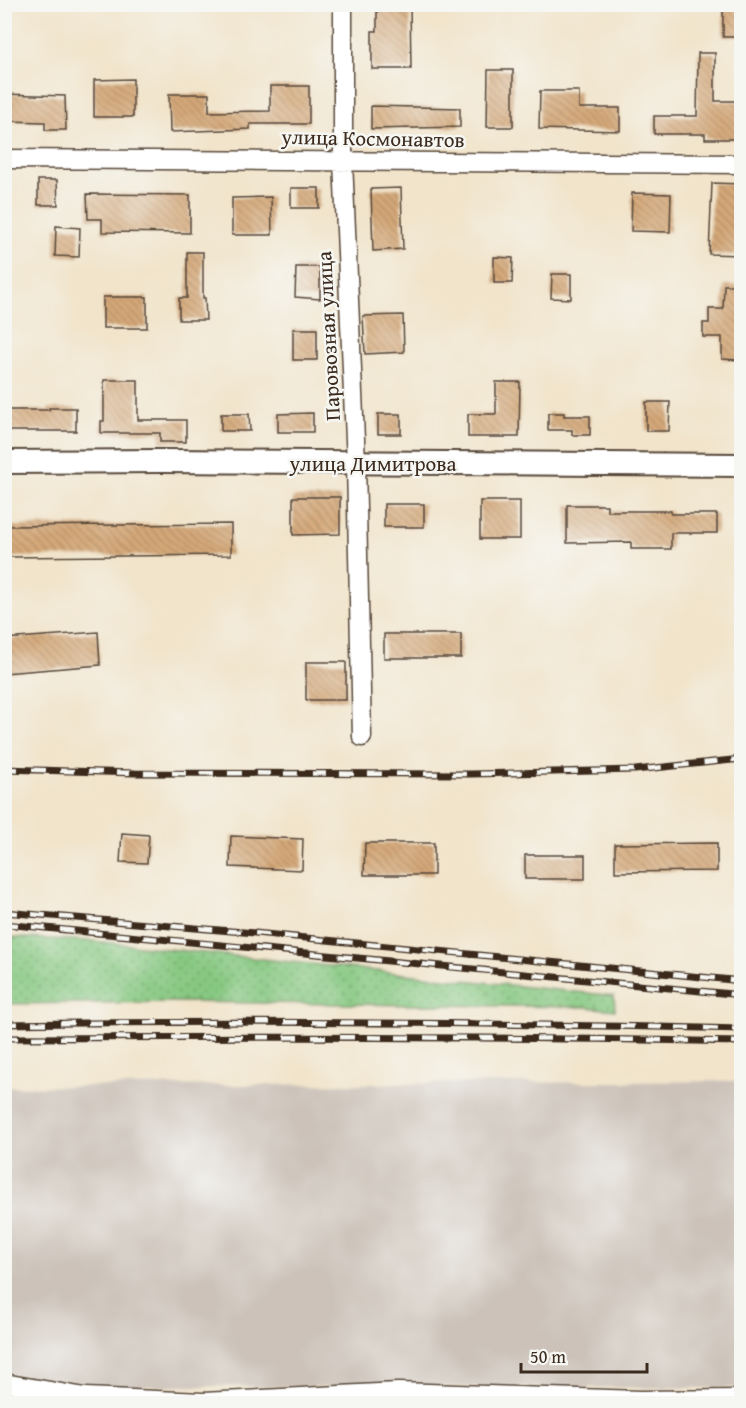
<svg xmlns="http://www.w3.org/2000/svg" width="746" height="1408" font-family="'Gentium Book Plus',serif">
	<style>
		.industrial { fill: #ccc2b9 }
		.grass { fill: url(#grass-dots); stroke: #607950; stroke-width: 1.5 }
		.building { fill: url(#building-back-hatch) }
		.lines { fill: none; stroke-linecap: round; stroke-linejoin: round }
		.minor-casing { stroke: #564638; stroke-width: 21 }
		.tertiary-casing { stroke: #564638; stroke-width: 26 }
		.minor { stroke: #fff; stroke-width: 18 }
		.tertiary { stroke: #fff; stroke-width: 22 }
		.rail-casing { stroke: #3b2a1e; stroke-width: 7 }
		.rail { stroke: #f6f6f2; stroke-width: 4.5; stroke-dasharray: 14; stroke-linecap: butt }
		.labels { text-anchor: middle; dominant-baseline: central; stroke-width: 5; stroke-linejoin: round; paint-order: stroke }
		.street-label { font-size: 21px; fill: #3b2a1e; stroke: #f6f6f2 }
	</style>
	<defs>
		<pattern id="grass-dots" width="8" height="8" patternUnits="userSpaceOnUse" patternTransform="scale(1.5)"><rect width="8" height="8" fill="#86c881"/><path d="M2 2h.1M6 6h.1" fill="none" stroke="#6fa369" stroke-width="1.8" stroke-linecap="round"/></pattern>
		<pattern id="building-back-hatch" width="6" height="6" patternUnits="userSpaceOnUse" patternTransform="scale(1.5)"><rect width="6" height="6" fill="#d5a979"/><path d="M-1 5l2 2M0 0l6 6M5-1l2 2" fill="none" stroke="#ae8a63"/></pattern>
	</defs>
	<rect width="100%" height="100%" fill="#f6f6f2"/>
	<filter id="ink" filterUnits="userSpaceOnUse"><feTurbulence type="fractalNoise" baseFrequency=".0167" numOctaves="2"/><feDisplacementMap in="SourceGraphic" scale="12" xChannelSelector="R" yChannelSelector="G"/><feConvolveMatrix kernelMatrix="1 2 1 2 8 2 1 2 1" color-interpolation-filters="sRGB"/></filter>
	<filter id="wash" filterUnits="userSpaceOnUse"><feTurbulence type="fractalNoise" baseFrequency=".008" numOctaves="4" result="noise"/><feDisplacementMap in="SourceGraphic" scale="24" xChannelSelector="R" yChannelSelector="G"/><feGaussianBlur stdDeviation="1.35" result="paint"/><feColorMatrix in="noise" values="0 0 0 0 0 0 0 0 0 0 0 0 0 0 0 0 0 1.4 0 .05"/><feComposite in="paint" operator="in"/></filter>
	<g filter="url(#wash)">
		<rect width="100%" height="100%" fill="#f1e4cb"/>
		<!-- industrial -->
		<path class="industrial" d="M741,1081V1388L114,1386L5,1375L4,1087Z"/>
		<!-- grass -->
		<path class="grass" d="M5,937L93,941L614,996L615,1010L583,1007L181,1002L5,1004Z"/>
		<g id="blocks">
			<!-- building -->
			<path class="building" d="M377,4H410L411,69H372V31H377Z
				M723,4H741V37H723Z
				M698,53H715V101H741V139H705V134H654V116H697Z
				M488,70H513V127H487Z
				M133,79V117H94V80Z
				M270,86H309V124H250V129L170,132L169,94H209V112L270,111Z
				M540,91H579V108H620V131L539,129Z
				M4,94L65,96L66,130H45V122L4,121Z
				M371,106L460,108V127L371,129Z
				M38,180H57L58,205H38Z
				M712,183L741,184V255L709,254Z
				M291,188H319V208H291Z
				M401,188L403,249L373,251L371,189Z
				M632,193L671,194L670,232L631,231Z
				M87,194L190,195V233L102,232V219H88Z
				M271,197L272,235H232V198Z
				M56,226L80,228L79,257L55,256Z
				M187,252H203V298H205L206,320H179V298H187Z
				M494,257L513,258L512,283H494Z
				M296,267H320V299L295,297Z
				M552,274H571V299L551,298Z
				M724,285H741V360L722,359V337H703V323H709V309H723Z
				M103,297H147V328H103Z
				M403,315L404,352L365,354L363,316Z
				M293,329H317V360H293Z
				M104,380H138V420H186V442H160V433H101V421H104Z
				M496,382H520L519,437H468V414H496Z
				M646,402H670L669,431H646Z
				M49,408H76V431H4V410H49Z
				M313,413V432H278V414Z
				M548,413H564V416H590V435H572V430H548Z
				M221,414H249L250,431H221Z
				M378,414H401V434H378Z
				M293,497H340V534L293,535Z
				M480,501H520V539H480Z
				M384,504H424V527H384Z
				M567,505H607V511H671V514H717V533H671V549H631V542L567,543Z
				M231,524V555L9,557V526Z
				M98,632L100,665L4,673V639Z
				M384,634H461V658H384Z
				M306,662H346V700H306Z
				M122,833L149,835L147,863L120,862Z
				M231,836L303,839L302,870L230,867Z
				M365,843H434V875H364Z
				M717,843V871L615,872V844Z
				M525,855H585V879H525Z"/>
		</g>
	</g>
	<g filter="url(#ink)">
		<use href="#blocks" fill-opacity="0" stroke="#564638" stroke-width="1.5"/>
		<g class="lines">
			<defs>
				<path id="minor" d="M343,4V160L356,463L362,737
					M4,159L742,164
					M4,1383L85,1397L203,1402L398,1392L640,1400L742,1399"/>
				<path id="tertiary" d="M4,462L162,461L742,465"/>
			</defs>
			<!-- minor casing -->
			<use href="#minor" class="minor-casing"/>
			<!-- tertiary casing -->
			<use href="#tertiary" class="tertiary-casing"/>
			<!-- minor -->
			<use href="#minor" class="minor"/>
			<!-- tertiary -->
			<use href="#tertiary" class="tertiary"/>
			<defs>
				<path id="rail" d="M4,769L135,773L471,774L635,770L742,759
					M4,912L255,933L742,981
					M4,924L742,995
					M4,1024C250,1020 496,1023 742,1029
					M4,1038C250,1037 496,1036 742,1042"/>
			</defs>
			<!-- rail casing -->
			<use href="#rail" class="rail-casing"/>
			<!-- rail -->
			<use href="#rail" class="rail"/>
		</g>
	</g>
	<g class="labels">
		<!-- street labels -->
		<g class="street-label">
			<text transform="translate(373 138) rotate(1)">улица Космонавтов</text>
			<text transform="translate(328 336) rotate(-93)">Паровозная улица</text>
			<text x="373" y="463">улица Димитрова</text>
		</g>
	</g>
	<!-- margin -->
	<rect width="746" height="1408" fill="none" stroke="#f6f6f2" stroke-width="24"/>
	<!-- scale -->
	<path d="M521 1363v9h126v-9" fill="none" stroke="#3b2a1e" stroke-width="3"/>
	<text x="530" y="1363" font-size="18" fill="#3b2a1e" stroke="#f6f6f2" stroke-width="4.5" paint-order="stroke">50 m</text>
</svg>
